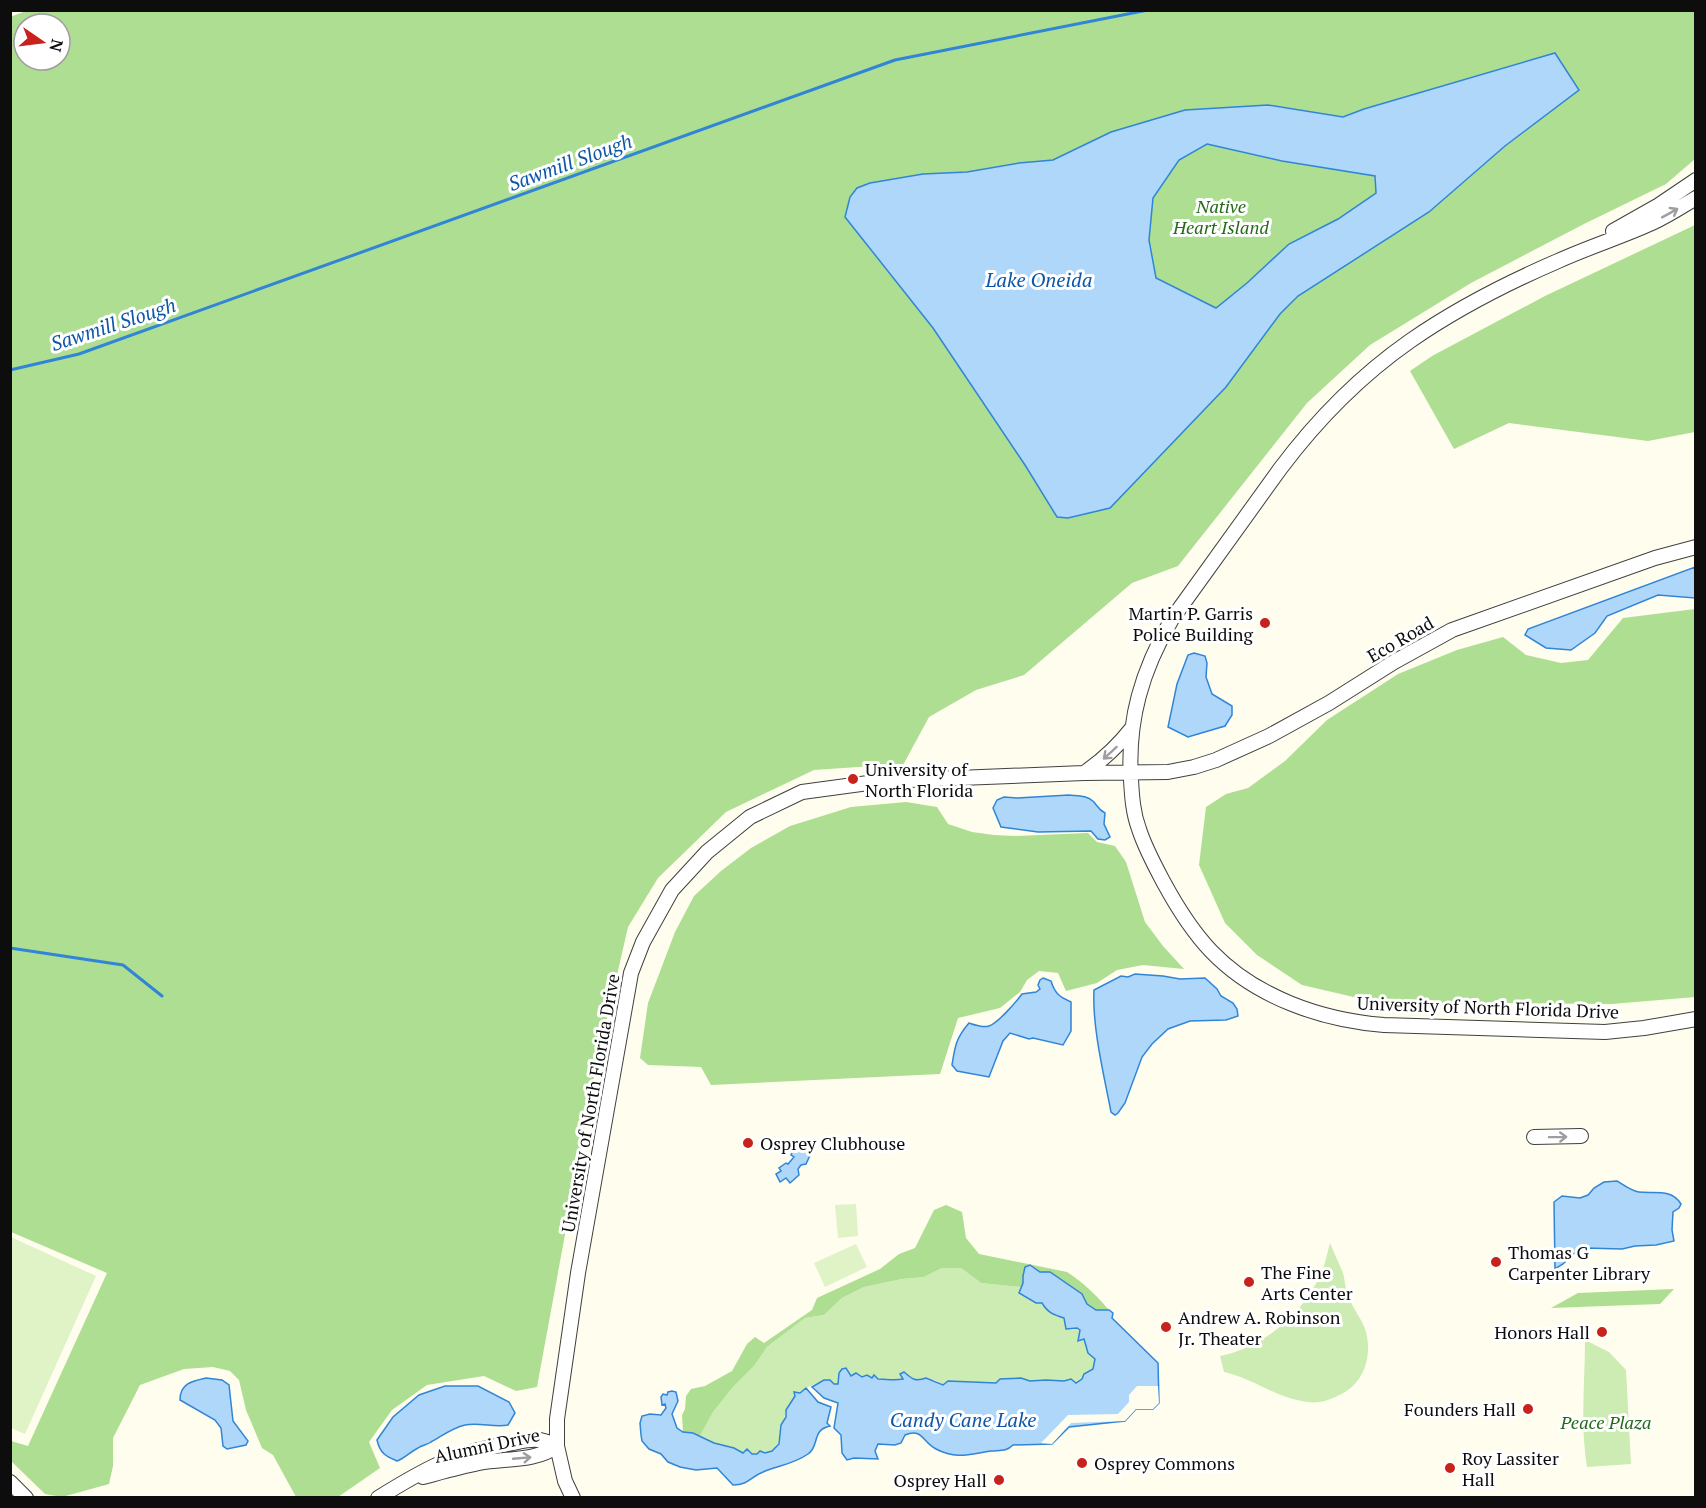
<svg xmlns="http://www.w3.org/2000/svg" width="1706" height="1508" font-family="'PT Serif',serif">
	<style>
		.green { fill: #ccecb4 }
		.forest { fill: #aede92; fill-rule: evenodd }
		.pitch { fill: #e0f3c7 }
		.water { fill: #aed7fa; stroke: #3085d7; stroke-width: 1.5; fill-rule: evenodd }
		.pier { fill: #fffdee }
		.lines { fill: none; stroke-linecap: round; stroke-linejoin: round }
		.stream { stroke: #3085d7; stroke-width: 3 }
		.minor-casing { stroke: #404040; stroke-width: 16 }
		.minor { stroke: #fff; stroke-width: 14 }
		.oneway { stroke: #9e9e9e }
		.poi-dot { fill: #c7221b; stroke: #fff; stroke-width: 2 }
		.labels { text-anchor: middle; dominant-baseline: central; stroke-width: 6; stroke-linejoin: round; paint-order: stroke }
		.park-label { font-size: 18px; font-style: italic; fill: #236a19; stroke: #fff }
		.poi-label { font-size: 18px; fill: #0d0d0d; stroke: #fff; text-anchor: start }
		.street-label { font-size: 18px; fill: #0d0d0d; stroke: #fff }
		.water-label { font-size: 20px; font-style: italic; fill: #0e57a8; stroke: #fff }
	</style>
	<rect width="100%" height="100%" fill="#fffdee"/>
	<!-- green -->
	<path class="green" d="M1330,1243C1334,1253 1339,1263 1343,1273C1345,1280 1345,1288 1348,1295C1352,1308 1363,1320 1366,1332C1372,1355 1365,1380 1345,1392C1327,1402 1317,1405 1297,1400C1273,1395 1249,1377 1224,1372L1220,1356C1266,1347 1308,1310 1324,1266C1326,1258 1328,1251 1330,1243Z
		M942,1268H961L981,1283L1021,1287L1019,1293C1026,1298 1034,1302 1042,1303L1045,1308L1065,1318V1325L1072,1330L1077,1328L1081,1330L1078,1341L1084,1339L1087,1349L1095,1359L1093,1369L1084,1374L1082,1379L1076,1383L1071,1379L1064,1381L1046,1380L1030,1381L1021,1378L1000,1379L996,1383L949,1381L944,1385L935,1380H912L904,1372L903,1379C887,1383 856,1377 839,1373L838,1384H834L824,1380L806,1388L795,1396L786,1410L779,1444L772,1451L764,1453L760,1451L757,1454H744L734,1448L714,1443L700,1436L713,1412L734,1386L754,1366L767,1347L805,1318L824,1315L842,1298L864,1287L902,1279L924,1277Z
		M1585,1340L1609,1352L1626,1370L1631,1464L1587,1467C1580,1425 1585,1383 1585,1340Z"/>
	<!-- forest -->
	<path class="forest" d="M29,10L1695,11V159L1666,184L1584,224L1471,283L1370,345L1307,403L1178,566L1132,583L1024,675L976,690L929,717L902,767L873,766L814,770L726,812L658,878L628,927L595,1071L537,1387L516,1391L484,1376L427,1385L392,1410L369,1442L380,1468L338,1497H296L273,1455L262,1448L246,1410L239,1380L230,1371L213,1367L184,1369L140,1385L113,1438V1466L109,1484L62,1497L45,1494L11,1461V1441L28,1446L107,1273L11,1232L10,17ZM24,24H60V60H24ZM1555,53L1578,90L1505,146L1429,212L1298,296L1280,314L1057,517L1025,465L933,328L845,217L923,174L967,172L1019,163L1053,160L1268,105L1343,117L1364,109Z
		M1206,144L1282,161L1375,176L1376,193L1247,283L1217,308L1156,278L1149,240L1153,198L1179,160Z
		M1695,225V432L1648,441L1509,423L1454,449L1410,371L1432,356L1545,296Z
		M1695,609V997L1612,1004L1511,1003L1388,1005L1302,985L1257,955L1225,923L1199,865L1206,807L1226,794L1248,788L1285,761L1327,720L1398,674L1457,650L1503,637L1526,655L1561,663L1588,660L1623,618Z
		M906,802L937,807L948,824L972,832L994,835L1014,836L1088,833L1097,842L1115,846L1126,862L1145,922L1163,946L1184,969L1143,965L1117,970L1097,983L1066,991L1058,973L1039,971L1027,980L1020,992L1000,1008L958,1018L940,1074L711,1085L701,1067L648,1065L640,1058L648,1003L675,932L694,896L721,871L751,848L790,826L851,807Z
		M946,1205L962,1212L966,1238L979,1254L1067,1272C1083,1282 1097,1296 1109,1310H1096L1087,1304L1081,1294L1050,1272L1023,1276V1283L1021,1287L981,1283L961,1268H942L924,1277L902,1279L864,1287L842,1298L824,1315L805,1318L767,1347L754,1366L734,1386L713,1412L700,1436L689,1432H683L682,1415L685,1409L686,1396L691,1389L705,1386L732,1371L747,1344L755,1337L764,1343L812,1310L817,1298L880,1269L899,1254L915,1248L934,1210Z
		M1674,1289L1660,1304L1551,1308L1578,1293Z"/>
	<!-- pitch -->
	<path class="pitch" d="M856,1204L858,1236L838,1238L835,1205Z
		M11,1237L96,1276L25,1434L11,1428Z
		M856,1244L867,1267L825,1287L814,1263Z"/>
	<!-- water -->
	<path class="water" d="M1555,53L1579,90L1505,146L1429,212L1298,296L1280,314L1226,387L1110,508L1068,518L1057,517L1025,465L933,328L845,217L850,197L857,188L870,183L923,174L967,172L1019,163L1053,160L1111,132L1185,110L1268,105L1343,117L1364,109ZM1207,144L1282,161L1375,176L1376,193L1338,219L1289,244L1247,283L1216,308L1156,278L1149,240L1153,198L1179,160Z
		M1695,567V598L1658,595L1607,616L1595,633L1571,650L1546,648L1525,635L1528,629Z
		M1194,653L1205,656L1207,663L1206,677L1212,694L1232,706V715L1225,726L1188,737L1168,727L1177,684L1188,655Z
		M1069,795C1078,796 1087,795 1094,802C1098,807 1099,810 1105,813L1104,824L1110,837L1105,840L1098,839L1091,831L1038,832L1001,827L993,808L997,800L1004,797L1017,798Z
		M1135,974L1163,976L1180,979L1205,978L1217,989L1221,996L1233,1003L1237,1009L1238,1016L1226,1020L1190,1021L1168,1029L1152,1044L1142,1057L1125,1103L1118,1113L1115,1115L1111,1112C1104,1075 1092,1027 1094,990L1121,976L1128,977Z
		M1043,978L1051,981C1055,994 1060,997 1071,1002V1031L1063,1045L1033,1038L1029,1039L1010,1033L1003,1041L989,1077L957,1071L952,1065C955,1046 956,1038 969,1023C975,1025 983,1028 989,1026C998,1023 1016,1002 1022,994L1036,992L1040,989L1038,985L1040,980Z
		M799,1142L807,1143L806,1150L811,1153L806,1164L801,1165L798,1169L799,1175L790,1183L786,1178L780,1182L776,1174L781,1171L779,1168L786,1163L788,1164L794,1157L791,1155L794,1147L797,1148Z
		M1617,1181C1624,1185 1631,1191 1639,1192C1654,1194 1671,1188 1681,1204L1679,1208L1673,1212L1672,1230L1674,1241L1656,1245L1635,1246L1622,1249L1585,1248L1579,1249L1563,1264L1555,1269L1554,1202L1562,1196L1580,1198L1588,1195L1594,1188L1604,1182Z
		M1030,1265L1040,1272H1050L1082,1294L1087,1304L1096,1310H1109L1113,1313L1112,1318L1158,1363L1159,1403L1153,1409H1136L1125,1421L1069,1427L1052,1444L1013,1445C1006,1452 1000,1450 991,1451C970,1454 957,1460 936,1449C922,1442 923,1428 905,1435L901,1443L895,1445L878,1444L875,1451L878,1459L854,1458L847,1460L842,1453L841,1435L834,1428L838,1403L824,1398L812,1387L824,1380H830L834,1384H838L839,1373L842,1369L846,1368L851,1376L856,1373L862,1377L867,1375L872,1378L874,1375L878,1379C887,1379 894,1381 903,1379L900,1374L904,1372C912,1379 915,1382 926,1378L943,1385L948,1381L996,1383L1000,1379L1021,1378L1030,1381L1046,1380L1064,1381L1071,1379L1076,1383L1082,1379L1084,1374L1093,1369L1095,1359L1088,1353L1084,1339L1078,1341L1080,1330L1077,1328L1066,1329L1064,1318C1054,1315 1048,1313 1042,1303H1036L1019,1293L1023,1283V1276L1025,1267Z
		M206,1378L222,1380L229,1385L233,1421L248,1441L246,1445L227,1449L223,1446L221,1428L215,1420L180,1400C180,1383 193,1381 206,1378Z
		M445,1386H478L509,1402L515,1413L508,1425C494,1428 480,1422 465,1425C452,1428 442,1436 431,1442C427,1445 422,1445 418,1448C410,1452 405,1458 397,1461C385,1456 380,1453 377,1440L393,1417L419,1395Z
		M806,1388L818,1402L831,1407L827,1423L830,1426C811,1430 820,1446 808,1454C794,1464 777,1466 763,1472C750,1477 749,1485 733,1485L717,1468L696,1470L680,1467L668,1462L661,1454L649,1449L642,1441L641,1435L640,1423L642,1416L650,1414L661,1415L666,1408L665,1404L662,1405L661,1397L663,1394L667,1395L668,1392L672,1391L676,1392L678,1401L672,1414L677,1428L683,1432L693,1433L714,1443L734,1448L743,1453L747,1449L752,1454H757L760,1451L765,1453L772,1451L779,1444L781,1425L786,1417V1410L795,1396L794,1392L800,1393Z"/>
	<!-- pier -->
	<path class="pier" d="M1137,1386H1158L1159,1403L1153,1409H1136L1125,1421L1071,1423L1052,1444L1041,1443L1068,1415L1118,1414L1129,1402V1395Z"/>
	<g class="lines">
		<!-- stream -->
		<path class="stream" d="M10,370L79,354L895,60L1148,10
			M10,948L123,965L162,996"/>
		<defs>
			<path id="minor" d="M1696,198C1681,207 1667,216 1652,223C1621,237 1589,247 1558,261C1507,283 1456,309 1410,341C1360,376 1316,421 1280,469L1172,619C1142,670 1127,720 1131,780C1132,797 1133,813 1139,829C1145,848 1155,866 1164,883C1177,907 1192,931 1211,951C1255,997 1321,1020 1384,1025L1605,1032L1644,1028L1696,1019
				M1613,231L1659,205L1696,180
				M1084,773C1103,760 1118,746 1132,728
				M1534,1137L1581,1136
				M423,1477C442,1472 460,1467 479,1463C505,1458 535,1462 557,1446
				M10,1482L26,1498
				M378,1498C423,1470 455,1452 507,1444C529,1440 537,1436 557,1446
				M573,1498L565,1481L557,1446V1419L578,1273L631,973L643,942L672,890L707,852L750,817L802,792L883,781L1084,773L1168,772L1194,767L1216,760L1269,736L1329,703L1394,662L1452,630L1655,558L1696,547"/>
		</defs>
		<!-- minor casing -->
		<use href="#minor" class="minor-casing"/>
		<!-- minor -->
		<use href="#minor" class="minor"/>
	</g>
	<!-- one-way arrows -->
	<defs><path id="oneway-shaft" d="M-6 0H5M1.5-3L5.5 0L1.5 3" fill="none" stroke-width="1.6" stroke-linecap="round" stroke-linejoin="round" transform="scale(1.5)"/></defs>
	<g class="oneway">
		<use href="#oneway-shaft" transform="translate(1670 213) rotate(-29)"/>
		<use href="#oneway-shaft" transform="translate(1110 753) rotate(138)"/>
		<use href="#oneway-shaft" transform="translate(1558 1137) rotate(-1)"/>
		<use href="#oneway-shaft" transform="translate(522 1458) rotate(-5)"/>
	</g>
	<!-- markers -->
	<g class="poi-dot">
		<circle cx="1265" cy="623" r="6"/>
		<circle cx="853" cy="779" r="6"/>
		<circle cx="748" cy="1143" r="6"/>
		<circle cx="1496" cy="1262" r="6"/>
		<circle cx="1249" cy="1282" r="6"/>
		<circle cx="1166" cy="1327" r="6"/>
		<circle cx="1602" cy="1332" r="6"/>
		<circle cx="1528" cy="1409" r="6"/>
		<circle cx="1082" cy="1463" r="6"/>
		<circle cx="1450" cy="1468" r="6"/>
		<circle cx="999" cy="1480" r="6"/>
	</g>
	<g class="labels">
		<!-- park labels -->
		<g class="park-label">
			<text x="1221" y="206">Native<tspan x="1221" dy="21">Heart Island</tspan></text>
			<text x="1606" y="1422">Peace Plaza</text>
		</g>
		<!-- poi labels -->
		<g class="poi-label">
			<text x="1253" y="613" text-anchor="end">Martin P. Garris<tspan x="1253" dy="21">Police Building</tspan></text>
			<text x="865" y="769">University of<tspan x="865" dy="21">North Florida</tspan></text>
			<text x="760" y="1143">Osprey Clubhouse</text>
			<text x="1508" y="1252">Thomas G<tspan x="1508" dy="21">Carpenter Library</tspan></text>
			<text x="1261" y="1272">The Fine<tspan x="1261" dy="21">Arts Center</tspan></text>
			<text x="1178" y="1317">Andrew A. Robinson<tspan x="1178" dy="21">Jr. Theater</tspan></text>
			<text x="1590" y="1332" text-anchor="end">Honors Hall</text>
			<text x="1516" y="1409" text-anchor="end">Founders Hall</text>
			<text x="1462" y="1458">Roy Lassiter<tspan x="1462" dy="21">Hall</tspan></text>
			<text x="1094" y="1463">Osprey Commons</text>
			<text x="987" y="1480" text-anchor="end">Osprey Hall</text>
		</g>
		<!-- street labels -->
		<g class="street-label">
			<text transform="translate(1400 639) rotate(-30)">Eco Road</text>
			<text transform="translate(1488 1007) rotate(2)">University of North Florida Drive</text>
			<text transform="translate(590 1103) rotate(-80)">University of North Florida Drive</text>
			<text transform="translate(487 1445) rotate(-12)">Alumni Drive</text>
		</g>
		<!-- water labels -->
		<g class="water-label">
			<text transform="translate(570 162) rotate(-20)">Sawmill Slough</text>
			<text x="1039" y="279">Lake Oneida</text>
			<text transform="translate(113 324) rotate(-18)">Sawmill Slough</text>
			<text x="963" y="1419">Candy Cane Lake</text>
		</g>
	</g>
	<!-- border -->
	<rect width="1706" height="1508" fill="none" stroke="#0d0d0d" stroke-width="24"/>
	<!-- north arrow -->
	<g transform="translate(42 42) rotate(104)"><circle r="28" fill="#ffffff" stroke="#9e9e9e" stroke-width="1.5"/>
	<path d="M0-4.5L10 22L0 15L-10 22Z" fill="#c7221b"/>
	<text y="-9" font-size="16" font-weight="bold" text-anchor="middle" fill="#0d0d0d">N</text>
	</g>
</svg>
